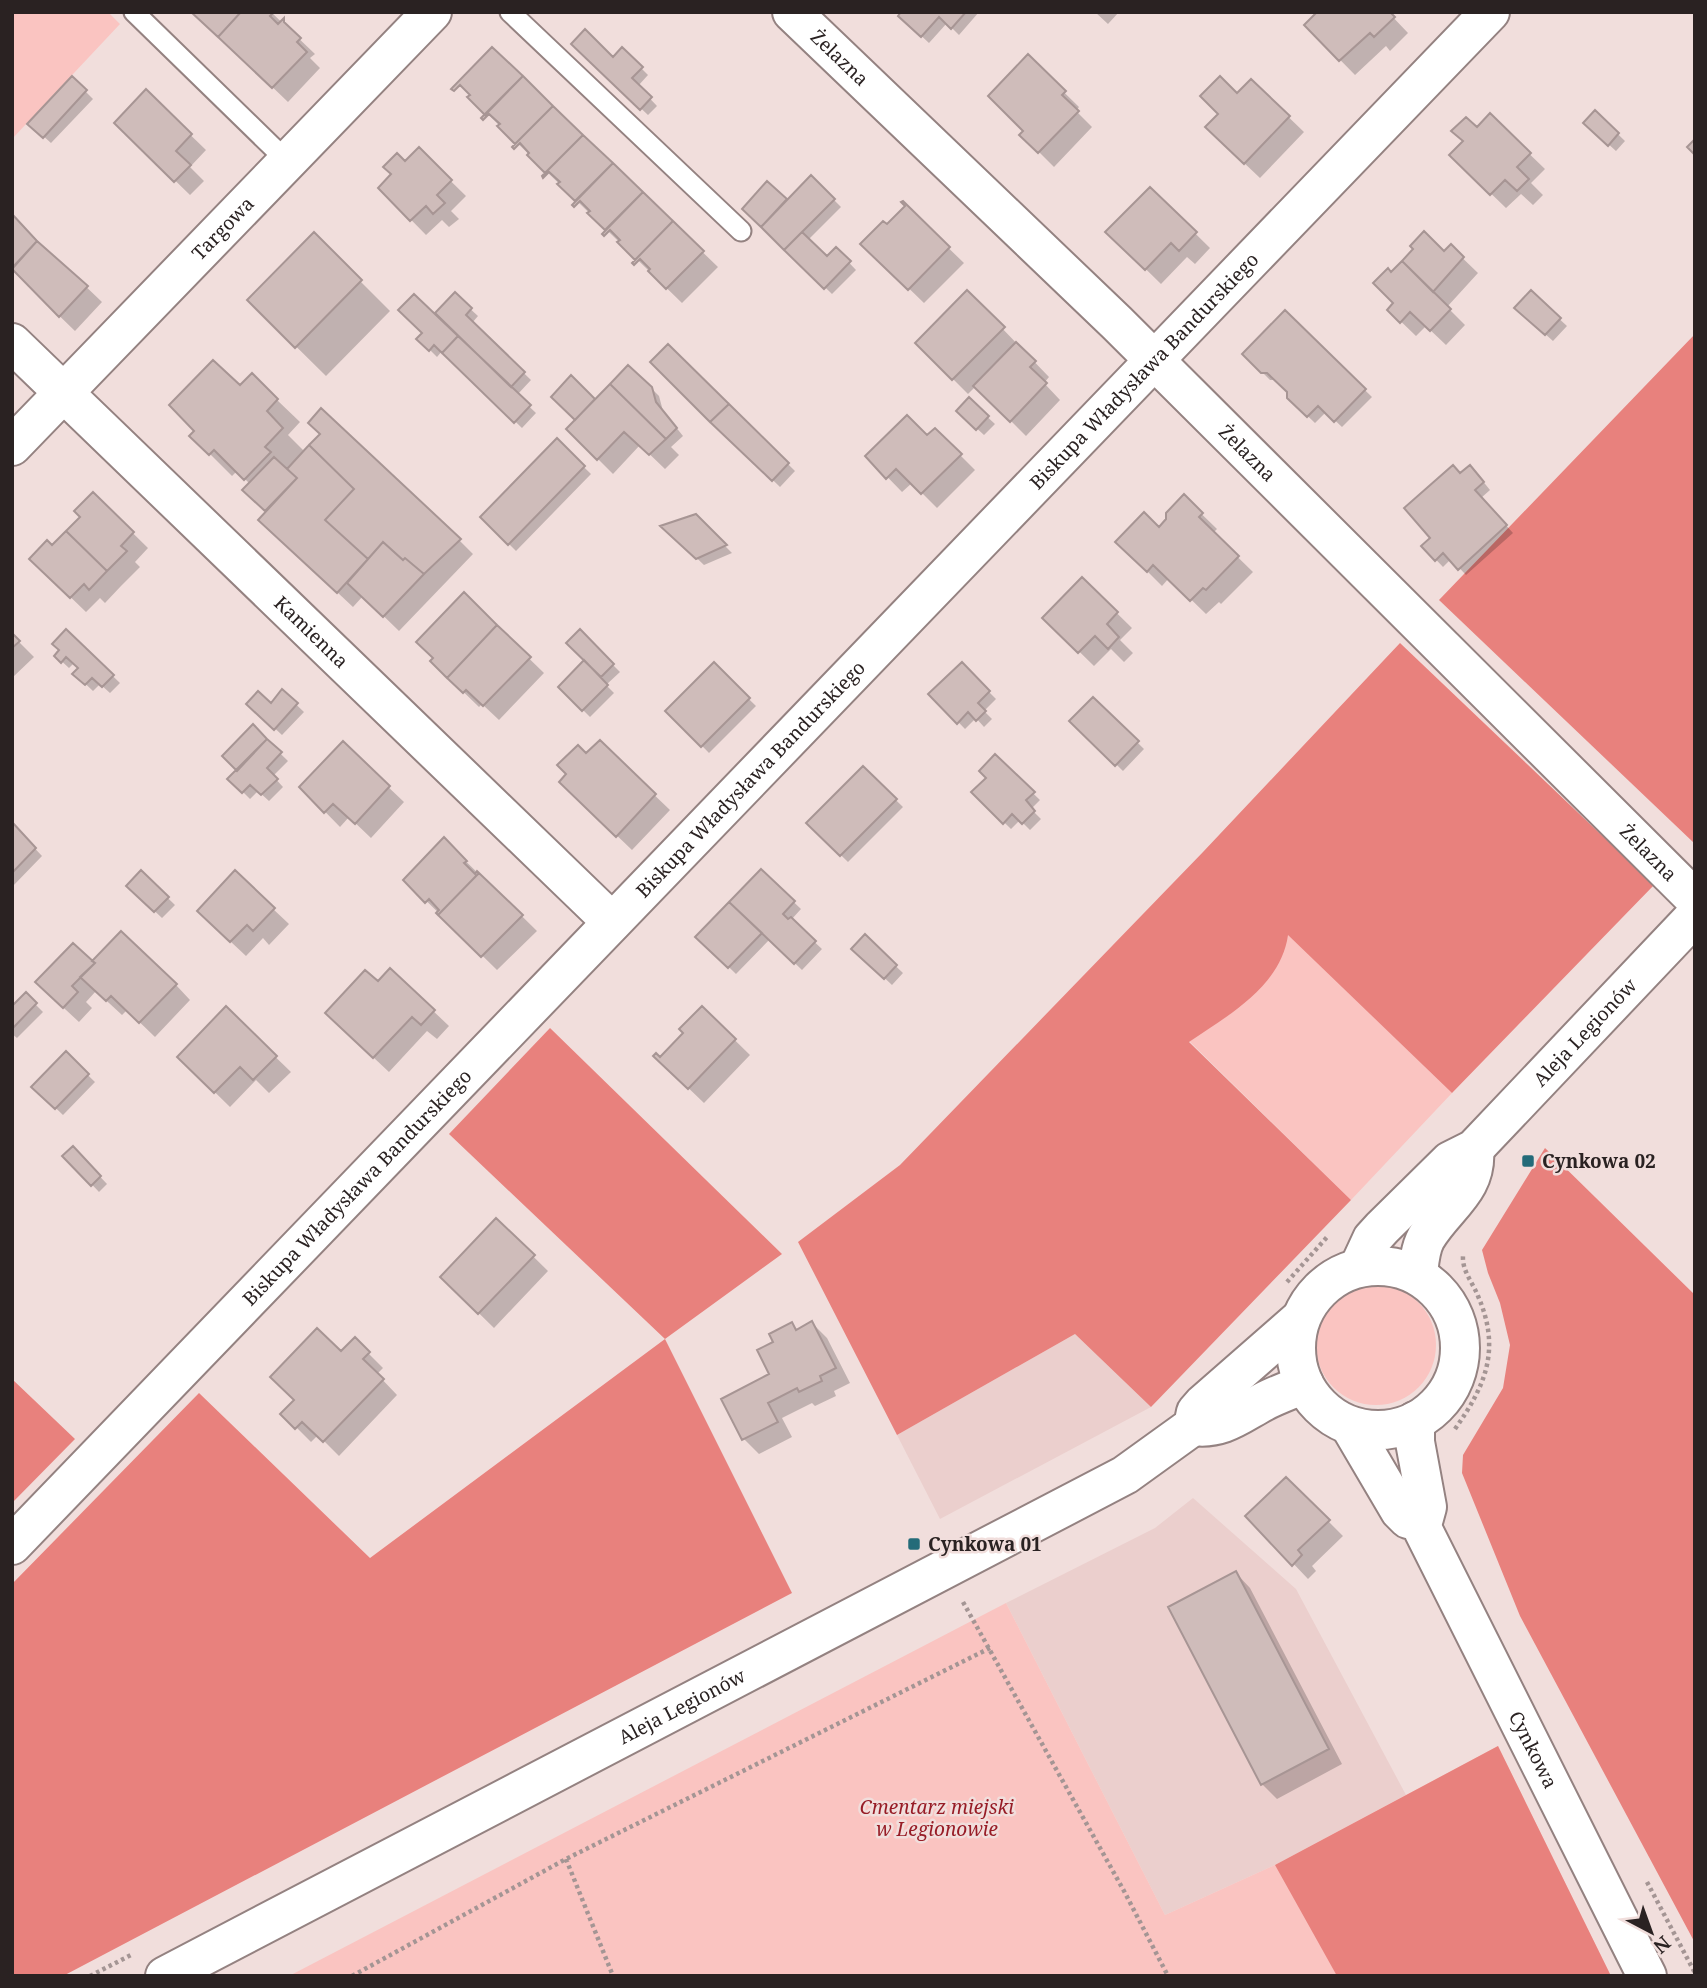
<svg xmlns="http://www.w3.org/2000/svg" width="1707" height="1988" font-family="'Noto Serif',serif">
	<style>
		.built { fill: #ebcfcd }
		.green { fill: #fac4c1 }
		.forest { fill: #e8817d }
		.shadow { fill: #0003 }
		.building { fill: #cfbcba; stroke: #a79594; stroke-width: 2 }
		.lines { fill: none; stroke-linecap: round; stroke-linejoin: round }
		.service-casing { stroke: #948281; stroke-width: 23 }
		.minor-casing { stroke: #948281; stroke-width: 42 }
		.tertiary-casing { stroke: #948281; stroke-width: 42 }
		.path { stroke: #a49594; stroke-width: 4.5; stroke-dasharray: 3.5 3.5; stroke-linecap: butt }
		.service { stroke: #fff; stroke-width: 19 }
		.minor { stroke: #fff; stroke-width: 38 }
		.tertiary { stroke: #fff; stroke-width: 38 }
		.poi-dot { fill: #246b79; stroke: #f1dedc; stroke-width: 2.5 }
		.labels { text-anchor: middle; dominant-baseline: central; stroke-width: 5; stroke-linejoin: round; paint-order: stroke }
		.street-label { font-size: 19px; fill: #2a2222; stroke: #f1dedc }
		.poi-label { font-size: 19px; font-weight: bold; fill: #2a2222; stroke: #f1dedc; text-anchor: start }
		.park-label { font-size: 19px; font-style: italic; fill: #971c26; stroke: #f1dedc }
	</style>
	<rect width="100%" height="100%" fill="#f1dedc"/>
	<!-- built -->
	<path class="built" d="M1075,1334L1151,1407L940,1519L897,1435Z
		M1193,1498L1296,1589L1406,1795L1275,1865L1165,1915L1006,1603L1155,1528Z"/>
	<!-- green -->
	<path class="green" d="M12,12H108L120,24L12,139Z
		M1288,934L1452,1093L1351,1200L1189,1041L1230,1014Z
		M1316 1345a60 60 0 1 1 120 0a60 60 0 1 1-120 0Z
		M1006,1603L1165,1915L1275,1865L1498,1746L1611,1976H289Z"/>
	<!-- forest -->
	<path class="forest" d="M1695,334V842L1694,843L1439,600Z
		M1400,643L1654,885L1452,1093L1288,935C1281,986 1229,1015 1189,1042L1351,1200L1151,1407L1075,1334L897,1435L798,1242L900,1165L1203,852Z
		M550,1028L782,1254L665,1339L792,1593L63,1976H12V1584L199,1393L370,1558L665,1339L449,1134Z
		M1545,1148L1695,1295V1943L1520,1616L1462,1473L1463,1455L1503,1388L1510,1345L1500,1303L1488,1273L1482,1250Z
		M12,1379L75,1439L12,1503Z
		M1498,1746L1611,1976H1337L1275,1865Z"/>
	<!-- shadow -->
	<path class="shadow" d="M194,12H271L315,54L310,58L320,68L288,102Z
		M904,12H979L959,35L947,23L929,43L900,16Z
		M1095,12H1119L1108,24Z
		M1388,12L1408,33L1390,51L1386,46L1355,75L1306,25Z
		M573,44L613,59L622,49L648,75L638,86L657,106L648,115Z
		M492,49L718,267L682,303L470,97Z
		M1028,57L1079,107L1076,111L1092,127L1054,167L1022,135L1026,131Z
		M72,78L93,99L51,143L30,124Z
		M1251,81L1304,132L1260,178L1222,142Z
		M146,92L206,150L190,167L204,181L190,195L116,123Z
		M1595,112L1625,141L1616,151L1585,123Z
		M1490,116L1545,169L1531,183L1543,195L1533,205L1521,194L1506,208L1451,155Z
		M419,150L466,196L451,211L459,219L449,227L442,220L426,235L380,188Z
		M811,177L841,207L808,240L827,258L836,249L856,270L832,294L745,209L767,183L787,202Z
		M1150,189L1210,248L1195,264L1187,257L1161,284L1108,232Z
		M906,207L964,263L924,303L863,244L887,227Z
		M12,216L102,302L75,331L12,270Z
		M314,235L390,311L326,376L249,300Z
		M1451,247L1478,273L1447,307L1465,325L1446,345L1426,326L1416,336L1389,310L1396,303L1391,274L1444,253Z
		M967,292L1049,377L1044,383L1060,400L1026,436L976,386L968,394L917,343Z
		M1531,293L1567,326L1553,341L1524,315Z
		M455,295L478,316L472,323L531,380L517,395L536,413L522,428L442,351L437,357L419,339L435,316Z
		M1285,312L1372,397L1342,427L1326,412L1315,423L1289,398V392L1276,380H1270L1244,354Z
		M668,346L795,471L780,487L652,362Z
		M252,376L300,422L288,435L305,452L458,539L473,554L399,631L363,596L353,607L275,534L267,512L251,497L250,484L237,471L232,476L192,436Z
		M571,377L595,402L651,388L659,396L663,411L683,436L671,447L679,455L665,469L640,445L613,474L568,429L577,420Z
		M969,400L995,424L984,435L958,411Z
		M935,430L975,470L937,508L912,483L902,492L867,456L927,438Z
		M557,441L591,474L516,551L482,517Z
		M1477,474L1490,490L1481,498L1513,533L1466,575L1451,559L1443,567L1423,546L1432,538L1461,475Z
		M93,494L148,548L135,562L140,567L121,586L105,603L100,598L86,612L31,559L53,547L82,517Z
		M1184,497L1217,529L1213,533L1253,572L1221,604L1219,602L1206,614L1169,578L1162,586L1118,542L1159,529Z
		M695,516L732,553L704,565L664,527Z
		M1082,579L1132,628L1120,640L1133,653L1124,662L1111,649L1094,666L1045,618Z
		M464,595L544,673L499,720L482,704L479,707L447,676Z
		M66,631L120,683L110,693L100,684L93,691L75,674L80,669L74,663L69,668L56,656L61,650Z
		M580,632L620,672L606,685L614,693L590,717L560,687L586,660Z
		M12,635L34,657L12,678Z
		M714,665L756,706L709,753L668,711Z
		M962,665L996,699L984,711L992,719L984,727L976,718L965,729L931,694Z
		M282,691L304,712L282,735L249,704L271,705Z
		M1093,699L1144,749L1123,771L1072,721Z
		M253,727L288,761L273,776L283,787L269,801L258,791L250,799L230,779L239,771Z
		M600,743L670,810L632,850L561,782Z
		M343,744L404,802L371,838L349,817L340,827L301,787Z
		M995,757L1040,800L1031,809L1041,819L1030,830L1020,820L1011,829L973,792L988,778Z
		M863,768L903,807L848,862L808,823Z
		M12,824L42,856L12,887Z
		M444,840L537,931L497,970L405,880Z
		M761,871L801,909L791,920L822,949L802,970L770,939L736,974L698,937Z
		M141,872L175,905L162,918L128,886Z
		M235,873L289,924L269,945L263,938L246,956L214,926Z
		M865,937L903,973L892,985L854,949Z
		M92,964L176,985L190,1000L155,1037L127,1010L122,1015L96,991L86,1002L92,1008L79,1022L52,997Z
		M390,970L449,1026L437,1039L427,1031L389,1072L342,1028Z
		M26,995L43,1012L17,1038L12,1034V1008Z
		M702,1008L750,1055L704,1103L655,1056L660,1059L685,1033Z
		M226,1009L291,1072L269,1093L256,1080L230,1107L179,1057Z
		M66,1054L95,1082L63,1115L34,1087Z
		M73,1148L107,1184L99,1192L65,1156Z
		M496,1220L548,1271L494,1328L442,1277Z
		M812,1323L827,1338L850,1383L834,1391L836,1396L815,1406L812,1403L782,1418L792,1437L759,1454L744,1439L771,1375L775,1342L792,1324L798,1331Z
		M355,1340L383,1368L377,1374L397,1395L339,1456L318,1435L311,1442L283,1414Z
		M1286,1479L1343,1536L1312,1566L1316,1571L1308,1579L1248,1516Z
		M1236,1573L1250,1588L1342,1764L1277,1799L1262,1784Z"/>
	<!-- building -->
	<path class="building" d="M191,12H241L218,37Z
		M241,12H274L270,16L278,24L284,18V22L301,38L297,42L307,52L272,88L218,37Z
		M901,12H966L951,29L939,17L921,37L898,16Z
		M1317,12H1390L1395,17L1374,37L1370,33L1339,61L1304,25Z
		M585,29L613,57L622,47L643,67L632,78L652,97L640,110L571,44Z
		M492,47L523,76L485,115L467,97L470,95L460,85L454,91L451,89Z
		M1028,54L1066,91L1062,95L1079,111L1038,153L1019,135L1023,131L988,96Z
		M72,76L87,90L43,138L27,124Z
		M523,76L553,106L515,144L497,126L500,124L489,114L483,120L481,118Z
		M1220,76L1237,93L1251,79L1290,116L1244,164L1205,127L1218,114L1200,96Z
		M146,89L192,134L176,151L191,165L174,182L114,123Z
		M553,106L583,135L545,173L527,155L529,153L520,143L514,149L512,147Z
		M1595,110L1619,133L1608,146L1583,123Z
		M1490,113L1531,153L1517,167L1529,179L1517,191L1505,180L1490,195L1449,155L1463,141L1451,131L1466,117L1477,127Z
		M583,135L613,163L575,201L557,184L560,182L549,172L543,178L542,176Z
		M1695,139V155L1687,147Z
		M419,147L452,180L437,195L445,203L433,214L426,206L410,221L378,188L391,174L383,167L397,153L405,161Z
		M613,163L643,192L605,230L587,213L590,211L580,201L574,207L572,205Z
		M811,175L835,199L784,250L761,227Z
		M767,181L787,199L761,227L742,209Z
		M1150,187L1197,232L1179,251L1171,243L1145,270L1105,232Z
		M643,192L673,221L635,260L617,242L620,240L610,230L604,236L602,234Z
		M903,201L950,247L908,290L860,244L883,221L887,224L905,206L901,202Z
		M12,214L37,241L12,268Z
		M673,221L704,251L666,289L648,271L650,269L640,259L634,265L632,263Z
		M1424,231L1444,251L1451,244L1464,257L1433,292L1402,261L1413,249L1410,246Z
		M314,232L362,280L295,348L247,300Z
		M802,232L827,256L836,247L851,261L824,289L784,250Z
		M37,241L88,286L59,317L12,269Z
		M1402,261L1451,309L1430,331L1410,312L1400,323L1387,310L1393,303L1373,283L1388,268L1391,272Z
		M967,290L1005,327L952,380L915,343Z
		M1531,290L1561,318L1545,335L1514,308Z
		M455,292L472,308L466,315L525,372L511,387L435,313Z
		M414,294L458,336L442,353L434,345L429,351L416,339L422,333L398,310Z
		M1285,310L1366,389L1334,422L1318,406L1307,417L1287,398V392L1267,373H1261L1242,354Z
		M458,336L531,405L514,423L442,353Z
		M1016,342L1036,361L1030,367L1047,383L1010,422L973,386Z
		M668,344L729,404L710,422L650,362Z
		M213,360L240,385L252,373L278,399L267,411L283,428L265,447L271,452L244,480L214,450L209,455L189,436L194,431L169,405Z
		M628,365L652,387L656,402L677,428L666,439L610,384Z
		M571,375L595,399L575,420L551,397Z
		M610,384L666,439L649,455L624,432L597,460L566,429Z
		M969,397L989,416L976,430L956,411Z
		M729,404L789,463L772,481L710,422Z
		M321,408L461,539L424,574L405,558L403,560L383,542L368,559L325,520L354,489L309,445L320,434L308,423Z
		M907,415L927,435L935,428L962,454L921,494L896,469L886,479L865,456Z
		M557,438L585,466L508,545L480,517Z
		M309,445L354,489L325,520L368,559L337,593L258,520L297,478L287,469Z
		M274,457L297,478L265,511L242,490Z
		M1453,465L1460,473L1470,465L1484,482L1475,490L1507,525L1458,570L1443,553L1435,561L1421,546L1430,538L1404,508Z
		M93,492L134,532L121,546L127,551L107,571L66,531L80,517L74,511Z
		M1184,494L1203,513L1199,517L1239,556L1206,590L1203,588L1190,601L1153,565L1147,572L1115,542L1144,512L1159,527L1166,519V513Z
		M696,514L727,545L696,559L660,526Z
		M66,531L107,571L89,590L84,584L70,598L29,559L47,540L52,545Z
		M383,542L403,560L405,558L424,574L383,617L347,583Z
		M1082,577L1118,612L1107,624L1119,637L1108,649L1095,636L1078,653L1042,618Z
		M464,592L497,625L447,678L430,661L433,658L416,642Z
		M497,625L531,657L483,706L466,690L463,693L447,678Z
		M66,629L114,675L102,687L92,678L85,685L72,674L78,668L66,657L61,663L54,656L59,650L52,644Z
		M580,629L614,664L601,677L566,643Z
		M12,633L20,641L12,648Z
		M584,660L608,685L582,711L558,687Z
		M714,662L750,698L701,747L665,711Z
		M962,662L990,691L978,703L986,711L976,721L968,712L957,724L928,694Z
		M282,689L298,703L274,730L246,704L258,691L271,703Z
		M1093,697L1139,741L1115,766L1069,721Z
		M253,724L267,739L237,771L222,756Z
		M267,739L282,752L267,768L278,779L261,795L250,785L242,793L227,779Z
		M600,740L656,794L616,837L559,782L566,774L557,765L578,745L586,753Z
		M343,741L390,786L355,824L333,804L324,813L299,787Z
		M995,754L1035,792L1026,800L1035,811L1022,824L1012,814L1003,824L971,792L986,778L979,771Z
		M863,766L897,799L840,856L806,823Z
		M12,822L36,848L12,873Z
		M444,837L467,861L464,863L475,874L477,871L479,873L438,915L436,913L439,910L429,899L425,903L403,880Z
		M761,869L795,901L783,914L788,919L791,917L816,941L794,964L729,902Z
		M141,870L169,897L154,912L126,886Z
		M235,870L275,908L253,931L247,925L230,942L197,911Z
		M479,873L523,915L481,957L438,915Z
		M729,902L762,933L728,968L695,937Z
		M121,931L177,984L139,1023L111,996L106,1001L80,977L95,963L92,961Z
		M865,934L897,965L884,979L851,949Z
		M73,943L95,963L72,986L78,992L63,1008L35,982Z
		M390,968L435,1010L421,1025L412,1017L373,1058L325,1013L365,970L378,981Z
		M26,992L37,1003L12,1029V1006Z
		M226,1006L277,1056L253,1080L240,1067L214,1093L177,1057Z
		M702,1006L736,1039L688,1089L653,1056L656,1053L660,1057L683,1033L679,1029Z
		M66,1051L89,1074L55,1109L31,1087Z
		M73,1146L101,1176L91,1186L62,1156Z
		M496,1218L535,1255L478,1314L440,1277Z
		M812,1321L836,1368L820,1376L822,1381L799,1392L797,1388L768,1403L778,1422L742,1440L721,1399L769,1374L757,1350L773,1342L769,1334L792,1322L796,1330Z
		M317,1328L341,1351L355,1337L370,1352L363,1359L384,1379L323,1442L302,1422L295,1429L280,1414L294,1400L270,1377Z
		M1286,1477L1330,1520L1298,1550L1302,1555L1292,1566L1245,1516Z
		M1236,1571L1329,1749L1261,1785L1168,1607Z"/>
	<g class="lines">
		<defs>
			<path id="service" d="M134,12L288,162
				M510,12L741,231"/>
			<g id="minor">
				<path id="s1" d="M792,12L1117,323L1695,899"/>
				<path id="s2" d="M12,343L612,922"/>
				<path id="s3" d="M12,446L432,12"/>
				<path id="s4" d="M12,1545L1490,12"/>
			</g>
			<g id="tertiary">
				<circle cx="1378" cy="1348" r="82"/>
				<path id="s5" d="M1359,1267L1372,1239L1382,1228L1450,1161L1474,1149L1695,916"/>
				<path d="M1418,1275C1419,1263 1420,1249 1426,1238C1446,1205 1478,1190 1474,1149"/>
				<path d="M1415,1421V1442L1427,1507L1424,1518L1419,1522"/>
				<path d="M1193,1426C1222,1430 1239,1415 1263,1402C1276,1395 1291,1390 1304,1384"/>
				<path id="s6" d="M1350,1426L1400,1511L1408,1519L1419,1522L1647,1976"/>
				<path id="s7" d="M165,1976L1125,1475L1193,1426L1196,1412L1203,1404L1299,1320"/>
			</g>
		</defs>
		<!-- service casing -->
		<use href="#service" class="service-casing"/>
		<!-- minor casing -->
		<use href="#minor" class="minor-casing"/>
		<!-- tertiary casing -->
		<use href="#tertiary" class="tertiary-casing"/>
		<!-- path -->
		<path class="path" d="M1287,1282L1328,1236
			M1455,1429C1486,1385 1501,1349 1478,1296C1473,1283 1462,1271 1463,1256
			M963,1602L1124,1891L1168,1976
			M566,1859L613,1976
			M1647,1882L1695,1973
			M90,1976L133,1954
			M352,1976L566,1859L990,1648"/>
		<!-- service -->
		<use href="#service" class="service"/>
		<!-- minor -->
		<use href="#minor" class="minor"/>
		<!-- tertiary -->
		<use href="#tertiary" class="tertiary"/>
	</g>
	<!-- markers -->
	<g class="poi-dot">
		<rect x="1521" y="1154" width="14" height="14" rx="3.5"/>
		<rect x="907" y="1537" width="14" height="14" rx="3.5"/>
	</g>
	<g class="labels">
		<!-- street labels -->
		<g class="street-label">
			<text stroke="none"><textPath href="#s1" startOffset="66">Żelazna</textPath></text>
			<text stroke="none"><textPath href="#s3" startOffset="303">Targowa</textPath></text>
			<text stroke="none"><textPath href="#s4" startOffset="1631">Biskupa Władysława Bandurskiego</textPath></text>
			<text stroke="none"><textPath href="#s1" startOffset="634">Żelazna</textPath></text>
			<text stroke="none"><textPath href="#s2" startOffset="416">Kamienna</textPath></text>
			<text stroke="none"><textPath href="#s4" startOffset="1064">Biskupa Władysława Bandurskiego</textPath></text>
			<text stroke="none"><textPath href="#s1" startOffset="1200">Żelazna</textPath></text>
			<text stroke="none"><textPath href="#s5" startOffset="329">Aleja Legionów</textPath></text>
			<text stroke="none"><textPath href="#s4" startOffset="497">Biskupa Władysława Bandurskiego</textPath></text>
			<text stroke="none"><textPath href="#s7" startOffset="583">Aleja Legionów</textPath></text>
			<text stroke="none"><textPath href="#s6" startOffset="376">Cynkowa</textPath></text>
		</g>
		<!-- poi labels -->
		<g class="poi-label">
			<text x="1542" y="1161">Cynkowa 02</text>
			<text x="928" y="1544">Cynkowa 01</text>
		</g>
		<!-- park labels -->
		<g class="park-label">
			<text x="937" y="1807">Cmentarz miejski<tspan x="937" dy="22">w Legionowie</tspan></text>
		</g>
	</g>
	<!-- border -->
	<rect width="1707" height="1988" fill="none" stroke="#2a2222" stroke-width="28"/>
	<!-- north arrow -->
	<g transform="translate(1651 1932) rotate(139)" stroke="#f1dedc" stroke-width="5" paint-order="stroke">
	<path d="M0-5L12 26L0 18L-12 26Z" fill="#2a2222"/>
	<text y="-10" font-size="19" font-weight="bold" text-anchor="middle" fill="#2a2222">N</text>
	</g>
</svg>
